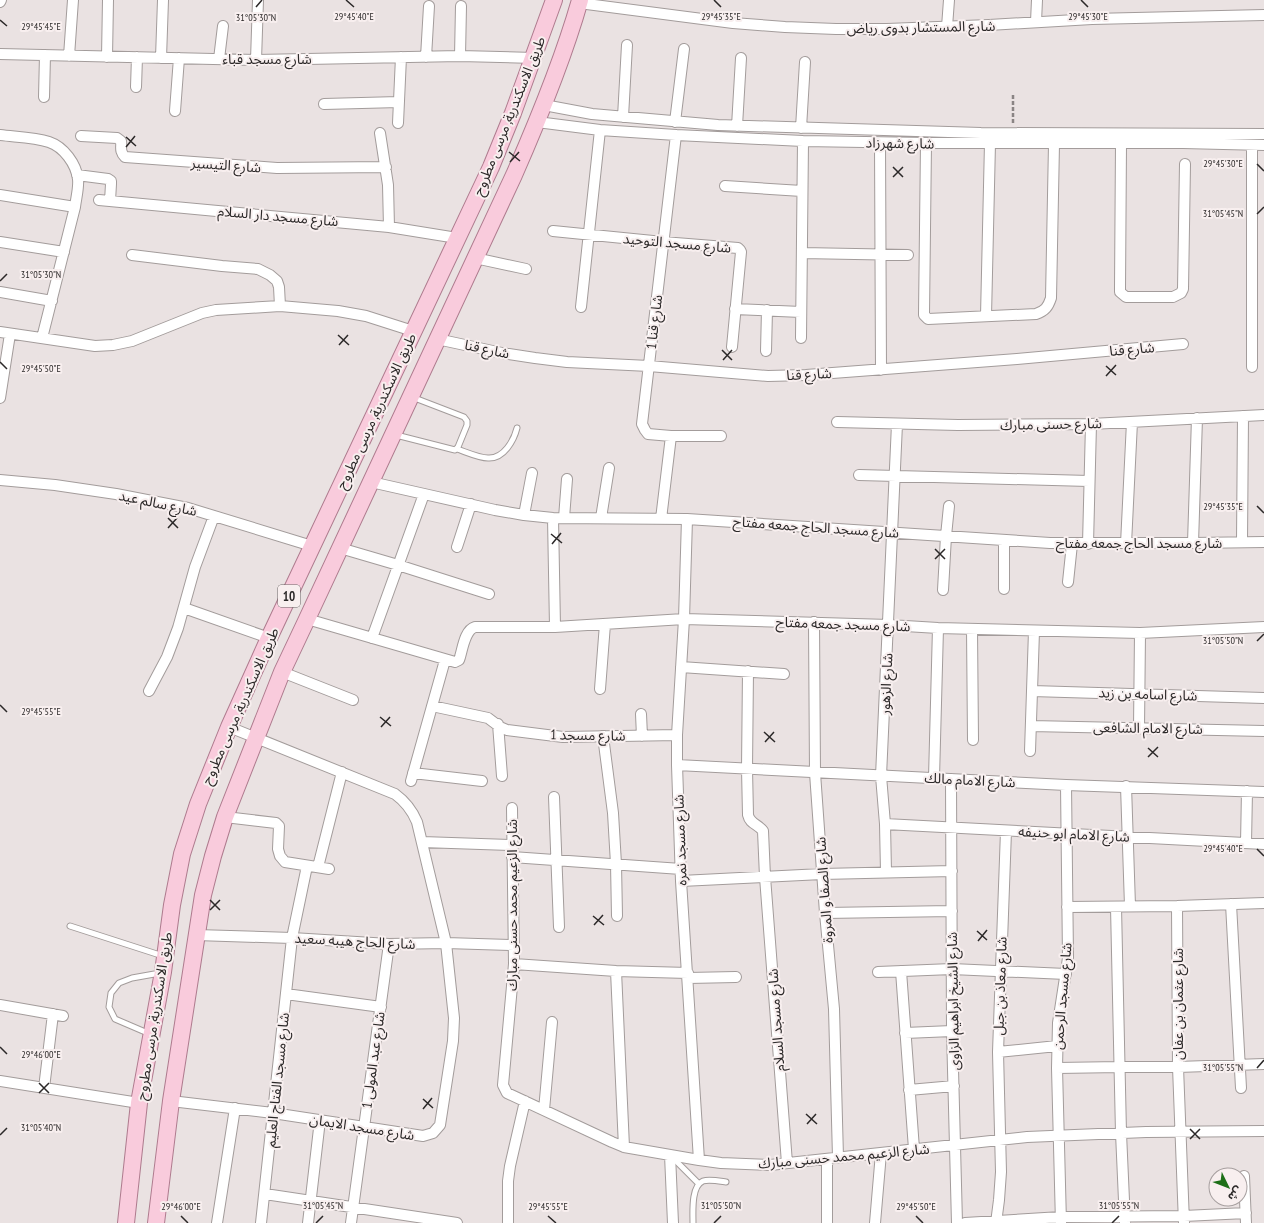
<svg xmlns="http://www.w3.org/2000/svg" width="1264" height="1223" font-family="'PT Sans Narrow','Noto Sans Arabic',sans-serif">
	<style>
		.lines { fill: none; stroke-linecap: round; stroke-linejoin: round }
		.lane-casing { stroke: #a39c9b; stroke-width: 7 }
		.street-casing { stroke: #a39c9b; stroke-width: 12 }
		.primary-casing { stroke: #ae7b8e; stroke-width: 18 }
		.path { stroke: #8a8484; stroke-width: 2.5; stroke-dasharray: 4 2; stroke-linecap: butt }
		.lane { stroke: #fff; stroke-width: 5 }
		.street { stroke: #fff; stroke-width: 10 }
		.primary { stroke: #f9cbdc; stroke-width: 16 }
		.ticks { fill: none; stroke: #2b2828; stroke-width: 1.5 }
		.labels { text-anchor: middle; dominant-baseline: central; stroke-width: 4; stroke-linejoin: round; paint-order: stroke }
		.shield { fill: #f8efef; stroke: #686464; stroke-width: 1 }
		.shield-label { font-size: 13px; font-weight: bold; fill: #2b2828 }
		.street-label { font-size: 14px; fill: #2b2828; stroke: #f8efef }
		.ticks-label { font-size: 10px; text-anchor: middle; fill: #2b2828; stroke: #f8efef; stroke-width: 4; stroke-linejoin: round; paint-order: stroke }
	</style>
	<rect width="100%" height="100%" fill="#eae2e2"/>
	<g class="lines">
		<defs>
			<path id="lane" d="M396,435L455,450L458,447L467,425V421L464,417L412,397
				M457,449C466,452 479,458 488,458C504,459 514,440 517,428
				M70,926L163,956
				M150,1034L115,1019L109,1007L111,993L119,983L132,978L160,973
				M671,1156L699,1184
				M693,1223C693,1212 691,1186 703,1181C709,1179 719,1181 726,1182"/>
			<path id="street" d="M0,2L1,0
				M579,3L733,23L785,27L836,29H887L989,25L1092,19L1264,15
				M1036,22L1037,0
				M947,27L949,0
				M0,54L256,60L460,56L534,58
				M69,56L73,0
				M460,56L461,6
				M107,57L108,0
				M426,57L429,6
				M161,58L163,0
				M219,59L223,26
				M256,60L258,0
				M136,87L137,57
				M44,97L45,55
				M324,104L399,102
				M544,105L592,114L718,125L981,133L1264,134
				M175,111L179,58
				M623,117L627,45
				M537,122L600,130L676,135L803,141L926,143H1183L1264,145
				M675,122L684,49
				M398,123L401,57
				M737,126L741,58
				M801,128L805,62
				M380,133L388,185L389,227
				M0,135C16,137 34,137 49,142C64,147 76,164 78,179C79,188 76,198 75,207L42,338
				M676,135L642,424L645,430L648,434L671,436H721
				M81,136L117,138L121,141C122,147 119,151 125,157L277,168L386,167
				M880,143L881,370
				M926,143L924,315L928,319L1036,314C1045,311 1048,307 1051,298L1054,144
				M1121,144L1120,289V292L1126,297H1173L1181,293L1183,289L1185,164
				M77,175L108,179L111,181V184L110,201
				M725,186L802,191
				M0,195L75,207
				M99,200L389,227L457,238
				M553,231L663,242L738,248L740,250L741,252L732,347
				M0,242L64,252
				M802,253L908,255
				M132,255L222,266L258,269L270,275L277,281L279,287L280,306
				M475,258L526,269
				M0,292L52,301
				M581,307L600,130
				M735,309L801,312
				M986,316L990,143
				M0,332L95,346L113,345L132,341L202,313L216,310L280,306L338,311L366,316L413,331
				M801,338L803,141
				M437,339L502,353L535,358L567,362L649,366L768,376L806,375L1017,359L1183,344
				M766,351L767,310
				M1252,367V145
				M0,398L10,334
				M837,422L958,425L1091,424L1264,415
				M859,475L1089,481
				M0,480L55,485L116,494L188,508L312,546
				M371,482L495,510L524,515L553,518L687,519L1050,543H1193L1264,542
				M524,515L532,473
				M553,518L555,627
				M564,518L567,479
				M601,518L609,468
				M661,519L671,436
				M687,519L684,619L677,735V765L681,881L699,1160
				M1004,541V589
				M1242,542L1243,416
				M1193,543L1197,418
				M1088,544L1091,424
				M1126,544L1132,422
				M457,547L471,504
				M340,548L398,565L489,594
				M1068,582L1072,544
				M943,590L946,536L949,506
				M184,608L269,638
				M307,619L455,662L459,660L460,657C463,647 465,630 475,627H555L684,619L889,625L938,628L1140,633L1264,627
				M814,622L815,773L825,913L834,1009L838,1157
				M972,629L973,740
				M372,638L424,494
				M681,667L784,674
				M748,671L747,769L748,815C750,824 758,824 763,831L765,877L787,1163
				M282,672L353,700
				M600,689L605,624
				M149,691L167,657L178,628L195,567L214,516
				M1032,691L1264,698
				M432,706L488,718L500,727L507,730L563,737L677,735
				M641,714L642,736
				M498,724L502,776
				M1031,726L1264,731
				M1139,728L1140,633
				M603,736L613,813L616,864L617,916
				M1030,751L1034,631
				M677,765L1066,785L1264,792
				M413,773L482,781
				M934,778L938,628
				M951,779L952,1031L957,1223
				M411,781L445,660
				M1126,786L1130,906
				M554,797L559,927
				M512,808L514,964L503,1085L507,1093L612,1142L624,1147L699,1160L721,1163L770,1165L1027,1137L1146,1132L1264,1131
				M225,817L276,823L279,826L278,849L280,856L285,862L329,869
				M885,824L1264,844
				M422,842L512,845
				M1246,843L1247,791
				M512,857L681,869
				M318,867L342,772
				M886,872L885,824L881,776L897,424
				M681,881L822,874L952,871
				M1231,904L1241,1088
				M1177,906L1178,1067L1184,1223
				M1067,907L1177,906L1264,903
				M1116,907L1121,1133L1125,1223
				M825,913L952,911
				M196,935L292,938L389,944L446,943L514,945
				M514,964L616,971L688,973
				M616,971L624,1147
				M901,971L914,1149
				M878,972L952,969L1066,974
				M688,978L736,977
				M286,994L381,1007
				M0,1005L63,1016
				M905,1033L952,1031
				M998,1052L1057,1046
				M1057,1068L1120,1067H1178L1264,1064
				M0,1081L139,1103
				M44,1088L53,1014
				M909,1090L954,1086
				M171,1101L273,1113L423,1136L433,1133L440,1125L453,1041L454,1018L446,943L417,822C412,810 406,802 395,794L229,727
				M544,1110L552,1022
				M670,1155L673,1223
				M1244,1176L1246,1223
				M265,1194L457,1223
				M217,1223L235,1108
				M261,1223L292,938L307,866
				M308,1223L320,1120
				M351,1223L389,944
				M508,1223V1181L510,1166L525,1101
				M827,1223V1159
				M875,1223L881,1153
				M965,1223L1061,1217L1184,1216L1246,1213
				M996,1223L999,1200L1001,1172L998,1052L1006,831
				M1061,1223L1057,1068L1058,1023L1068,958L1066,785"/>
			<path id="primary" d="M126,1223L139,1103L163,972L172,905L182,854L198,804L229,727L269,638L491,167L513,113L554,0
				M156,1223L171,1101L203,895L213,856L225,817L282,672L307,619L514,175C539,118 563,60 580,0"/>
		</defs>
		<!-- lane casing -->
		<use href="#lane" class="lane-casing"/>
		<!-- street casing -->
		<use href="#street" class="street-casing"/>
		<!-- primary casing -->
		<use href="#primary" class="primary-casing"/>
		<!-- path -->
		<path class="path" d="M1013,95V123"/>
		<!-- lane -->
		<use href="#lane" class="lane"/>
		<!-- street -->
		<use href="#street" class="street"/>
		<!-- primary -->
		<use href="#primary" class="primary"/>
	</g>
	<!-- ticks -->
	<path class="ticks" d="M346,0L354,7M714,0L721,7M1081,0L1088,7M256,7L262,0M0,20L7,26M126,137L136,146M126,147L135,136M509,152L520,161M510,162L519,152M1257,164L1264,171M893,167L903,177M893,177L903,167M1257,214L1264,207M0,281L7,274M338,335L349,345M339,345L348,335M722,350L732,360M723,360L732,350M0,362L7,369M1106,366L1116,375M1106,376L1116,365M1257,506L1264,513M168,518L178,528M168,528L177,518M551,534L562,543M552,544L561,533M935,549L945,559M935,559L945,549M1257,641L1264,634M0,705L7,712M380,717L391,726M381,727L390,717M764,732L775,742M765,742L774,732M1148,748L1158,757M1148,757L1158,747M1257,849L1264,856M210,900L220,910M210,910L220,900M593,916L604,925M594,925L603,915M977,931L987,940M978,941L987,930M0,1047L7,1054M1257,1068L1264,1060M39,1083L49,1093M39,1093L49,1083M423,1099L433,1108M423,1109L432,1098M806,1114L817,1124M807,1124L816,1114M1190,1129L1200,1139M0,1135L7,1128M1190,1139L1200,1129M181,1216L188,1223M548,1216L556,1223M916,1216L923,1223M316,1223L323,1216M714,1223L721,1216M1112,1223L1119,1216"/>
	<g class="labels">
		<!-- shield labels -->
		<rect class="shield" x="278" y="585" width="22" height="22" rx="3"/>
		<g class="shield-label">
			<text x="289" y="596">10</text>
		</g>
		<!-- street labels -->
		<g class="street-label">
			<text transform="translate(921 27) rotate(-1)">شارع المستشار بدوى رياض</text>
			<text x="267" y="59">شارع مسجد قباء</text>
			<text transform="translate(509 116) rotate(-68)">طريق الاسكندرية, مرسى مطروح</text>
			<text transform="translate(900 143) rotate(1)">شارع شهرزاد</text>
			<text transform="translate(226 165) rotate(4)">شارع التيسير</text>
			<text transform="translate(278 216) rotate(5)">شارع مسجد دار السلام</text>
			<text transform="translate(677 243) rotate(5)">شارع مسجد التوحيد</text>
			<text transform="translate(654 322) rotate(-83)">شارع قنا 1</text>
			<text transform="translate(487 349) rotate(12)">شارع قنا</text>
			<text transform="translate(1132 349) rotate(-5)">شارع قنا</text>
			<text transform="translate(809 374) rotate(-3)">شارع قنا</text>
			<text transform="translate(376 411) rotate(-65)">طريق الاسكندرية, مرسى مطروح</text>
			<text transform="translate(1051 424) rotate(-1)">شارع حسنى مبارك</text>
			<text transform="translate(158 503) rotate(12)">شارع سالم عيد</text>
			<text transform="translate(816 527) rotate(4)">شارع مسجد الحاج جمعه مفتاح</text>
			<text x="1139" y="543">شارع مسجد الحاج جمعه مفتاح</text>
			<text transform="translate(843 624) rotate(2)">شارع مسجد جمعه مفتاح</text>
			<text transform="translate(886 684) rotate(-87)">شارع الزهور</text>
			<text transform="translate(1148 694) rotate(2)">شارع اسامه بن زيد</text>
			<text transform="translate(240 706) rotate(-66)">طريق الاسكندرية, مرسى مطروح</text>
			<text transform="translate(1148 728) rotate(1)">شارع الامام الشافعى</text>
			<text transform="translate(588 735) rotate(1)">شارع مسجد 1</text>
			<text transform="translate(970 780) rotate(3)">شارع الامام مالك</text>
			<text transform="translate(1074 834) rotate(3)">شارع الامام ابو حنيفه</text>
			<text transform="translate(680 840) rotate(-92)">شارع مسجد نمره</text>
			<text transform="translate(824 890) rotate(-94)">شارع الصفا و المروة</text>
			<text transform="translate(512 905) rotate(-90)">شارع الزعيم محمد حسنى مبارك</text>
			<text transform="translate(355 941) rotate(3)">شارع الحاج هيبه سعيد</text>
			<text transform="translate(1000 986) rotate(-88)">شارع معاذ بن جبل</text>
			<text transform="translate(1062 996) rotate(-85)">شارع مسجد الرحمن</text>
			<text transform="translate(953 1001) rotate(-91)">شارع الشيخ ابراهيم الزاوى</text>
			<text transform="translate(1178 1004) rotate(-90)">شارع عثمان بن عفان</text>
			<text transform="translate(154 1016) rotate(-81)">طريق الاسكندرية, مرسى مطروح</text>
			<text transform="translate(776 1020) rotate(-94)">شارع مسجد السلام</text>
			<text transform="translate(373 1060) rotate(-82)">شارع عبد المولى 1</text>
			<text transform="translate(277 1080) rotate(-84)">شارع مسجد الفتاح العليم</text>
			<text transform="translate(362 1127) rotate(9)">شارع مسجد الايمان</text>
			<text transform="translate(844 1156) rotate(-5)">شارع الزعيم محمد حسنى مبارك</text>
		</g>
	</g>
	<g class="ticks-label">
		<text x="721" y="20">29°45'35"E</text>
		<text x="354" y="20">29°45'40"E</text>
		<text x="1088" y="20">29°45'30"E</text>
		<text x="256" y="21">31°05'30"N</text>
		<text x="41" y="30">29°45'45"E</text>
		<text x="1223" y="167">29°45'30"E</text>
		<text x="1223" y="217">31°05'45"N</text>
		<text x="41" y="278">31°05'30"N</text>
		<text x="41" y="372">29°45'50"E</text>
		<text x="1223" y="510">29°45'35"E</text>
		<text x="1223" y="644">31°05'50"N</text>
		<text x="41" y="715">29°45'55"E</text>
		<text x="1223" y="852">29°45'40"E</text>
		<text x="41" y="1058">29°46'00"E</text>
		<text x="1223" y="1071">31°05'55"N</text>
		<text x="41" y="1131">31°05'40"N</text>
		<text x="323" y="1209">31°05'45"N</text>
		<text x="721" y="1209">31°05'50"N</text>
		<text x="1119" y="1209">31°05'55"N</text>
		<text x="181" y="1210">29°46'00"E</text>
		<text x="548" y="1210">29°45'55"E</text>
		<text x="916" y="1210">29°45'50"E</text>
	</g>
	<!-- north arrow -->
	<g transform="translate(1228 1187) rotate(133)"><circle r="19" fill="#f8efef" stroke="#a69f9f"/>
	<path d="M0-3L7 15L0 10L-7 15Z" fill="#1d6f17"/>
	<text y="-6" font-size="11" font-weight="bold" text-anchor="middle" fill="#2b2828">ش</text>
	</g>
</svg>
